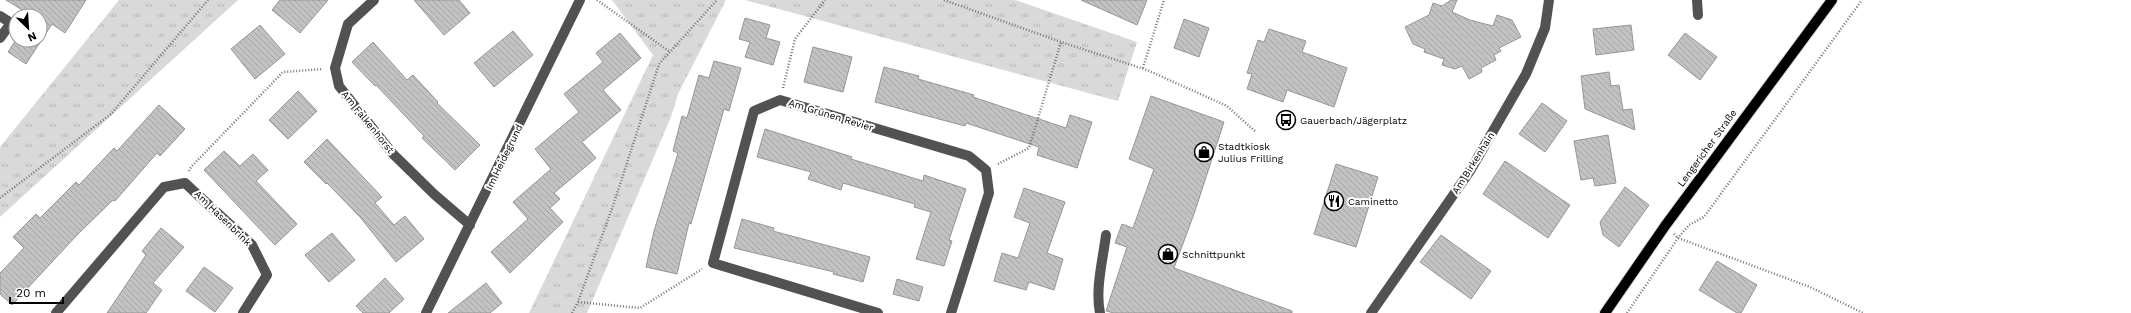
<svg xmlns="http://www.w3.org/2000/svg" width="2131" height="313" font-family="'Work Sans',sans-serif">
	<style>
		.grass { fill: url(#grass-tufts) }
		.building { fill: url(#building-back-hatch); stroke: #969696 }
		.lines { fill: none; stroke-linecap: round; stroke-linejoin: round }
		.major-casing { stroke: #dbdbdb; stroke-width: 12 }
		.path { stroke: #747474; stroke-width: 2.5; stroke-dasharray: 1 2; stroke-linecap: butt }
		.minor { stroke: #525252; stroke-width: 10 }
		.major { stroke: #000; stroke-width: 10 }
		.labels { text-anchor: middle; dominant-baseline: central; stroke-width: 4; stroke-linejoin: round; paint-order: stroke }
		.street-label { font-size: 10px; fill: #000; stroke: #fff }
		.poi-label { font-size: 10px; fill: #000; stroke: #fff; text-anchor: start }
	</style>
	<defs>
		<pattern id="grass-tufts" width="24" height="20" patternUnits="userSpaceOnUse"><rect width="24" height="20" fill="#d9d9d9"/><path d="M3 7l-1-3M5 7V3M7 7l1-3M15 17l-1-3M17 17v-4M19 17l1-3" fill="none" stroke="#b8b8b8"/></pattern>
		<pattern id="building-back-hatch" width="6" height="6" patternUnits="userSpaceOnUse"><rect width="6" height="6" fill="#c2c2c2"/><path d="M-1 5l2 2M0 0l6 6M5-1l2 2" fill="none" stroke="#a5a5a5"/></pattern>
	</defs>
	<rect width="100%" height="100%" fill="#fff"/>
	<!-- grass -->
	<path class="grass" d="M119,0H238L0,217V147Z
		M612,0H726L678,94L671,117L587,313H529L653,55Z
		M745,0H1015L1137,42L1118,101Z"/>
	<!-- building -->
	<path class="building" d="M6,0H86L65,33L52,24L26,64L8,52L16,40H40V16H32Z
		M280,0H328L300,33L272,10Z
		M414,0H459L470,13L444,35Z
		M1081,0H1147L1137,25Z
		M1451,0H1457L1452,12L1470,20L1493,26L1497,15L1512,20L1521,37L1499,48L1501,51L1494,55L1496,60L1481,68L1482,72L1469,79L1462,66L1455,69L1442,65L1444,59L1424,52L1425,49L1413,44L1405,27L1429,15L1433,3L1442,6Z
		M745,18L770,25L766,38L780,42L773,65L745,57L750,42L739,39Z
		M1184,19L1209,28L1199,57L1174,48Z
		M260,25L285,54L255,79L231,49Z
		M1631,25L1634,50L1596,55L1593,29Z
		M1269,29L1306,41L1302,52L1347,68L1334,107L1287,90L1283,102L1247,89L1252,74L1247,73L1258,40L1264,42Z
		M513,31L533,55L494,87L474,63Z
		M620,33L641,58L603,90L621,110L582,142L596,158L554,193L560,199L550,208L563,222L510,273L491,252L528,219L513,202L551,169L535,149L579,112L564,94L603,62L596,53Z
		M1685,33L1717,57L1700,80L1668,55Z
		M373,42L407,80L413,75L438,102L437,103L480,145L455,170L422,138L424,136L376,85L375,86L352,62Z
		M813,47L852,57L843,92L804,82Z
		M714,61L741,68L729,111L724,109L691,224L689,223L677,274L646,267L654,231L678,153L673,151L682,116L687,118L699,75L709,78Z
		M884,67L919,76L918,79L974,95L973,97L1066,128L1070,115L1092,122L1077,168L1037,155L1039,147L966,123L965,126L875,102Z
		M1609,72L1611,86L1619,85L1623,110L1632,109L1635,130L1585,109L1581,76Z
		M298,91L317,111L288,139L269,120Z
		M1151,96L1224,122L1194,214L1174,268L1292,311V313H1114L1106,311L1127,247L1115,243L1122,224L1133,228L1154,169L1129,159Z
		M1542,103L1567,121L1545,152L1519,134Z
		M159,105L185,129L160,156L157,153L115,201L113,200L78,234L12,305L0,294V273L24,248L13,237L36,214L40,218L76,182L79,185L114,148L117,151Z
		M765,129L852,157L851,159L923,181L924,175L966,189L949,240L952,241L944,266L916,259L931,212L914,207L915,204L843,183L841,190L808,179L811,172L757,157Z
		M1608,135L1616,183L1595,186L1593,178L1581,180L1574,141Z
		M327,139L382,197L375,203L394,225L405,216L424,239L396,262L360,217L327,183L326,184L304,162Z
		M224,151L240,166L253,154L268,170L256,181L297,224L275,245L204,170Z
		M1505,161L1570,205L1548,238L1483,194Z
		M1336,164L1378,177L1356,247L1314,234Z
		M1625,187L1649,205L1619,247L1603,235L1600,222Z
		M1024,188L1065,202L1047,253L1063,259L1054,290L1029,282L1026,290L994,281L1002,253L1018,258L1030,223L1014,217Z
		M742,219L774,228L773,231L870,257L863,282L833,274L834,272L734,248Z
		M161,228L184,247L153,283L162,290L146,313H107L146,255L142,251Z
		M332,233L355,260L329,282L305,255Z
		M1441,235L1491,271L1471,299L1420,262Z
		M1717,261L1757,285L1741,313H1737L1699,290Z
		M204,267L233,288L215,312L186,291Z
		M385,278L404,299L389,313H363L356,306Z
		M897,279L923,287L919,301L893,294Z
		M486,283L502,303L490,313H448Z"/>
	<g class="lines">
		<defs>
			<path id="major" d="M1605,313L1665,226L1832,0"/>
		</defs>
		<!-- major casing -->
		<use href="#major" class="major-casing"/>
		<!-- path -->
		<path class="path" d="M597,0L670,52
			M944,0L1061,42L1147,70L1227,106L1255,131
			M1143,68L1164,0
			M783,88L795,39L825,0
			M998,164L1029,148L1061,42
			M189,171L191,167L283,72L323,69
			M0,198L111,114L208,0
			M1674,234L1678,238L1810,287L1863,313
			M578,302L640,308L702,269
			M572,313L578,302L614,203L659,64L717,0
			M1627,313L1678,238L1689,225L1704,217L1862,0"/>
		<!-- minor -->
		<path class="minor" d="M374,0L348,24L335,68L339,86L393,154L435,195L470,225
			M1697,0L1698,15
			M0,16L11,23L0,38
			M56,313L164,187L185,183L252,245L267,275L243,313
			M426,313L580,0
			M878,313L713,263L754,111L780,100L969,156L986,170L989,193L951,313
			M1100,313C1095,289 1103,259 1106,235
			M1371,313L1470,171L1526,74L1545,28L1549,0"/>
		<!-- major -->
		<use href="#major" class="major"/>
	</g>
	<!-- icons -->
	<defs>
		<symbol id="bus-ring" viewBox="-11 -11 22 22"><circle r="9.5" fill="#fff" stroke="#000" stroke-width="1.5"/><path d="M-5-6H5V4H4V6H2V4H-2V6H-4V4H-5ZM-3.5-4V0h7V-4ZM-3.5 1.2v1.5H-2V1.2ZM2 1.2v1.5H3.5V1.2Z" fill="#000"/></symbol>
		<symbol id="shop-ring" viewBox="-11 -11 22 22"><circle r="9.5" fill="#fff" stroke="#000" stroke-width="1.5"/><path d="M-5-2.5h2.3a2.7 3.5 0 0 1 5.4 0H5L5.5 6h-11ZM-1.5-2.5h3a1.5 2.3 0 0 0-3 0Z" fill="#000"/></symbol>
		<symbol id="restaurant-ring" viewBox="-11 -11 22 22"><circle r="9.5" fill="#fff" stroke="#000" stroke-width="1.5"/><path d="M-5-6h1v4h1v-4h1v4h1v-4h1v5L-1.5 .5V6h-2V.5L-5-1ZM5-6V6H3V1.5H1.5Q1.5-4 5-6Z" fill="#000"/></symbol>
	</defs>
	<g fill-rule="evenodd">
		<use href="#bus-ring" x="1275" y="109" width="22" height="22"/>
		<use href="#shop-ring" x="1193" y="141" width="22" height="22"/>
		<use href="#restaurant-ring" x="1323" y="190" width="22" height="22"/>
		<use href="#shop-ring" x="1157" y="243" width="22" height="22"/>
	</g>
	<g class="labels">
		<!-- street labels -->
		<g class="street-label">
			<text transform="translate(831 115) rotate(17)">Am Grünen Revier</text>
			<text transform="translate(368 122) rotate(51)">Am Falkenhorst</text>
			<text transform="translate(1707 148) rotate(-54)">Lengericher Straße</text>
			<text transform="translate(504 157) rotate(-64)">Im Heidegrund</text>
			<text transform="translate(1473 163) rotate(-58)">Am Birkenhain</text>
			<text transform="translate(223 218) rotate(44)">Am Hasenbrink</text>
		</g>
		<!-- poi labels -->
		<g class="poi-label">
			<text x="1300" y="120">Gauerbach/Jägerplatz</text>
			<text x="1218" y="146">Stadtkiosk<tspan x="1218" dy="12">Julius Frilling</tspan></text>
			<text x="1348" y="201">Caminetto</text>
			<text x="1182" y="254">Schnittpunkt</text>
		</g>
	</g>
	<!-- north arrow -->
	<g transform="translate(28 28) rotate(155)"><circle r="19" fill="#ffffff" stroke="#999999"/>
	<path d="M0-3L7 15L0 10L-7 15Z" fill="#000000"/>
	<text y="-6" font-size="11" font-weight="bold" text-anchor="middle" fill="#000000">N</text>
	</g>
	<!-- scale -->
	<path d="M10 297v6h53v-6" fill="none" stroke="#000000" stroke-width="2"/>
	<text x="16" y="297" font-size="12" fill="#000000" stroke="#ffffff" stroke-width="3" paint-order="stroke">20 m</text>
</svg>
